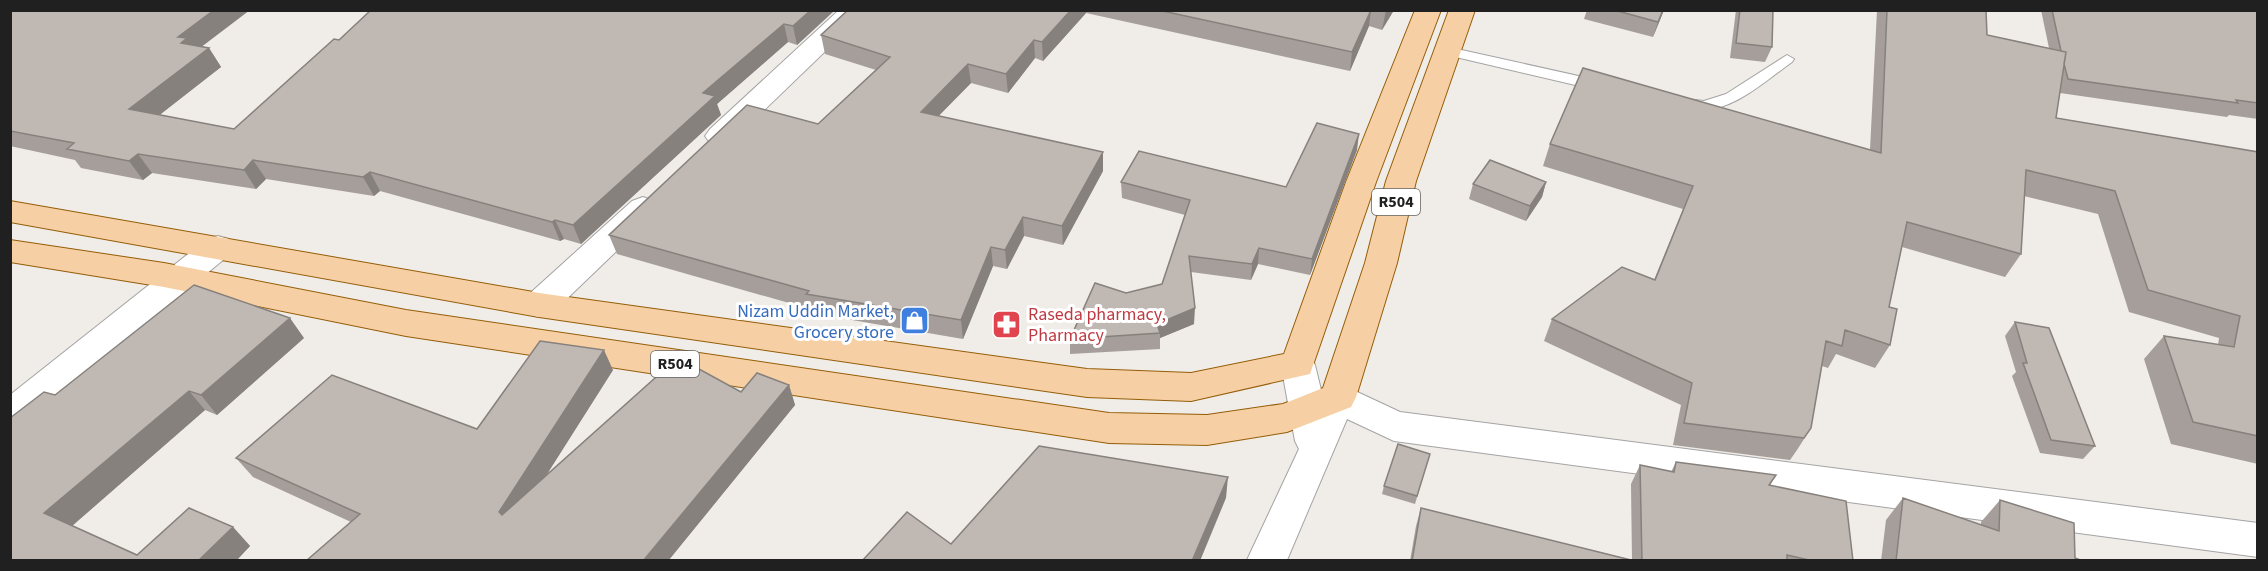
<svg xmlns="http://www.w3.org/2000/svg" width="2268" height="571" font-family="'Source Sans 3',sans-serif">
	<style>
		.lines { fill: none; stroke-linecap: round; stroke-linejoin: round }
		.service-casing { stroke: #a4a4a4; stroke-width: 2 }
		.minor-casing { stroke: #a4a4a4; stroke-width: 2 }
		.tertiary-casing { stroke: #a4a4a4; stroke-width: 2 }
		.primary-casing { stroke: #945e08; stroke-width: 2 }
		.service { fill: #fff; fill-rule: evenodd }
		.minor { fill: #fff; fill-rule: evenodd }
		.tertiary { fill: #fff; fill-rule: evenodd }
		.primary { fill: #f7cfa4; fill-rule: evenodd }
		.wall { fill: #a59e9a }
		.shaded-wall { fill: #86817d }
		.building { fill: #c0b8b3; stroke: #86817d; stroke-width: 1.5 }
		.labels { text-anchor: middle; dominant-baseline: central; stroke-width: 6; stroke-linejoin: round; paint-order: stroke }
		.shield { fill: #fff; stroke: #636363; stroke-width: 1.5 }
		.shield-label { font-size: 16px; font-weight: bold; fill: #202020 }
		.shop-label { font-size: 18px; fill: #366cbe; stroke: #fff; text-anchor: end }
		.health-label { font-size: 18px; fill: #be3a42; stroke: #fff; text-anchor: start }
	</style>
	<rect width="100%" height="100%" fill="#f0ece7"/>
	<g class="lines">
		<defs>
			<path id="service" d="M1448,47L1601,81L1609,86L1601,91L1443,54L1441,51L1443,48Z
				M1787,55L1794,59L1792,62C1765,81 1731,114 1695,110C1688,109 1683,110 1678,104L1686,99L1704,101L1726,94Z"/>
			<path id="minor" d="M839,10H868L730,143L720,145L710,143L705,136L710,129Z
				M643,197L654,201L659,208L654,215L551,314L539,317L527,314L522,305L527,296L632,201Z
				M218,236L229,239L234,247L229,255L23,426L10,430V395L207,239Z"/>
			<path id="tertiary" d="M1298,352L1310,356L1315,365L1322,394L1325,387L1338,383L1400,412L2258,523V557L1394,441L1347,419L1287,560H1247L1299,449L1295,441L1281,365L1286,356Z"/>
			<path id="primary" d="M1415,10H1441L1376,182L1310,374L1191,401L1087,397L539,317L10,222V201L539,293L1087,369L1191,373L1284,354L1346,182Z
				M1449,10H1475L1416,181L1397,263L1356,397L1351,407L1287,432L1207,445L1109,443L406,336L164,287L10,262V240L164,263L406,310L1109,413L1207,415L1283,404L1323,388L1365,263L1386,181Z"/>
		</defs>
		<!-- service casing -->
		<use href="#service" class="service-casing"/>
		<!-- minor casing -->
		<use href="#minor" class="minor-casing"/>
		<!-- tertiary casing -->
		<use href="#tertiary" class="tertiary-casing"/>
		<!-- primary casing -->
		<use href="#primary" class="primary-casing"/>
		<!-- service -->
		<use href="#service" class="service"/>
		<!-- minor -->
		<use href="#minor" class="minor"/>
		<!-- tertiary -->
		<use href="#tertiary" class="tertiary"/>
		<!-- primary -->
		<use href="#primary" class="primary"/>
	</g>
	<!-- wall -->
	<path class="wall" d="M10,10L209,48L221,67L159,115L234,129L339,40L371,10H835L797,45L788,42L717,104L721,115L581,244L564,239L560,241L380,191L374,196L266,179L256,189L152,173L143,180L81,168L75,160L10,146Z
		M848,10H1394L1382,30L1369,26L1350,71L1086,13L1043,61L1035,58L1008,93L971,83L938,116L1103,152V171L1063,245L1024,236L1007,269L993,266L963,339L811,313L810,309L617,254L609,235L818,124L876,70L825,54L821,35Z
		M1587,10H1664L1653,37L1584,19Z
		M1736,10H1773L1772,47L1765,62L1730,58Z
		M1877,10H1986L1987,35L2049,48L2041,10H2258V119L2229,115L2227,117L2060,93L2056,118L2258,152V464L2171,444L2144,359L2164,336L2218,345L2219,338L2129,312L2098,214L2024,196L2021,254L2005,277L1902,247L1889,307L1890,345L1875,368L1836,354L1828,368L1822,366L1811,428L1797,450L1790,460L1673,445L1681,405L1544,341L1552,319L1654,280L1683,209L1543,166L1550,144L1870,150Z
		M1357,150L1310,275L1258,264L1251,280L1191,272L1194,324L1160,338V349L1070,354V339L1126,293L1162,284L1185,215L1122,198L1121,182L1286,187Z
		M1546,182L1542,197L1526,221L1469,199L1473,184Z
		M2015,322L2095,446L2083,459L2040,453L2012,376L2016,372L2005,336Z
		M304,338L217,415L205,410L72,526L137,555L233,527L250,546L236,561H10L55,395Z
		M613,370L545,477L741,392L789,385L795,405L668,561L351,522L253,477L236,458L477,429Z
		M1430,454L1415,504L1382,494L1384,486Z
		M1676,462L1776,475L1770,485L1853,561H1410L1416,526L1421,508L1632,560L1631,484L1640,465L1671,472Z
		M1903,498L1981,525V522L2000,500L2075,558L2083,561H1881L1886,520Z"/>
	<!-- shaded-wall -->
	<path class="shaded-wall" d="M214,10H250L196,51L209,48L221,67L143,128L129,109L178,37Z
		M811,10H835L797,45L793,26Z
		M1071,10H1086V13L1043,61L1042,42Z
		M1371,10L1369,26L1350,71L1352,52Z
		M1386,10H1394L1382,30Z
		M1663,10H1664L1653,37L1658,22Z
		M784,24L788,42L717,104L721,115L581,244L573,225L703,93Z
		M1034,40L1035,58L1008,93L1006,74Z
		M968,64L971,83L924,131L921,112Z
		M1359,134L1357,150L1310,275L1312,259Z
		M1103,152V171L1063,245L1062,226Z
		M138,154L152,173L143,180L129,161Z
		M253,160L266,179L256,189L244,170Z
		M370,172L380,191L374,196L363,177Z
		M1546,182L1542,197L1526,221L1530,206Z
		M1023,217L1024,236L1007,269L1005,250Z
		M555,220L564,239L560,241L552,222Z
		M991,247L993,266L963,339L961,320Z
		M1259,248L1258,264L1251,280L1252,264Z
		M1195,308L1194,324L1160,338V333L1157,324Z
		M290,318L304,338L217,415L201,395Z
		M604,350L613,370L511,531L499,512Z
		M789,385L795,405L668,561H643Z
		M189,391L205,410L65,532L44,513Z
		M1228,477L1226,498L1200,561H1192Z
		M233,527L250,546L236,561H198Z"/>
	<!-- building -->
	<path class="building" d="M10,10H214L178,37L187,38L181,43L209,48L129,109L234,129L334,39L339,40L371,10H811L793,26L784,24L703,93L715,96L573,225L555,220L552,222L370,172L363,177L253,160L244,170L138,154L129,161L67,149L74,143L10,131Z
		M848,10H1071L1042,42L1034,40L1006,74L968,64L921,112L1103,152L1062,226L1023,217L1005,250L991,247L961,320L806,294L809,291L609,235L747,105L818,124L890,57L821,35Z
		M1158,10H1371L1352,52Z
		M1614,10H1663L1658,22Z
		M1740,10H1773L1772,47L1736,43Z
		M1887,10H1986L1987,35L2066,52L2056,118L2258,152V436L2193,422L2164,336L2234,347L2240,316L2148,290L2115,191L2026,170L2021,254L1907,222L1889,307L1897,309L1890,345L1845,330L1842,346L1826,341L1811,428L1804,438L1684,423L1692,383L1552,319L1622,267L1655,280L1693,186L1550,144L1583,68L1881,153Z
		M2052,10H2258V103L2236,100L2238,103L2068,79L2064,64L2066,52L2061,51Z
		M1317,123L1359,134L1312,259L1259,248L1252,264L1189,256L1195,308L1157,324L1160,333L1070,339L1095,283L1126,293L1162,284L1190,200L1121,182L1139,151L1286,187Z
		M1490,160L1546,182L1530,206L1473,184Z
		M194,285L290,318L201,395L189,391L44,513L137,555L189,508L233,527L198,561H10V418L44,392L55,395Z
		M2015,322L2049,328L2095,446L2051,440L2023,363H2027Z
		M540,341L604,350L499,512L502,515L674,361L688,363L741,392L757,373L789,385L643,561H306L360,514L236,458L332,375L477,429Z
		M1398,444L1430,454L1417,496L1384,486Z
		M1039,446L1228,477L1192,561H862L907,512L951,544Z
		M1676,462L1776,475L1769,485L1846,501L1853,561H1813L1787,555V561H1642L1640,465L1674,472Z
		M1903,498L1999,531L2000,500L2074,523L2075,558L2083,561H1896Z
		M1421,508L1635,561H1412Z"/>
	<!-- icons -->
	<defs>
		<symbol id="shop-square" viewBox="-11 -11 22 22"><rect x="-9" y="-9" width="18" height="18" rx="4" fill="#3f7fe0" stroke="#fff"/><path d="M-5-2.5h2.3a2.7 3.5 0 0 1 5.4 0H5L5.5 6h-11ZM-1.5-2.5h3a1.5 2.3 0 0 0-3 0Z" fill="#fff"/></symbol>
		<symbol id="pharmacy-square" viewBox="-11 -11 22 22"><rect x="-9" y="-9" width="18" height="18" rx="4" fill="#e0444e" stroke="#fff"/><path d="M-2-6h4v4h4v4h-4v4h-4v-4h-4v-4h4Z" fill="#fff"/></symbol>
	</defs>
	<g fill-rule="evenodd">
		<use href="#shop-square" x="898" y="304" width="33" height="33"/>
		<use href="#pharmacy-square" x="990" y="308" width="33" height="33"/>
	</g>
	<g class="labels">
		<!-- shield labels -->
		<g class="shield">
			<rect x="1372" y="189" width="48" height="26" rx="4.5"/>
			<rect x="651" y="351" width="48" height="26" rx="4.5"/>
		</g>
		<g class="shield-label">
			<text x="1396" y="202">R504</text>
			<text x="675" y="364">R504</text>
		</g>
		<!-- shop labels -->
		<g class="shop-label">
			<text x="894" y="311">Nizam Uddin Market,<tspan x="894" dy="21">Grocery store</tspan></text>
		</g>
		<!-- health labels -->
		<g class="health-label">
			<text x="1028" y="314">Raseda pharmacy,<tspan x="1028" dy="21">Pharmacy</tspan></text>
		</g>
	</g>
	<!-- border -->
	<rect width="2268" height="571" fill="none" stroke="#202020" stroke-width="24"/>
</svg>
